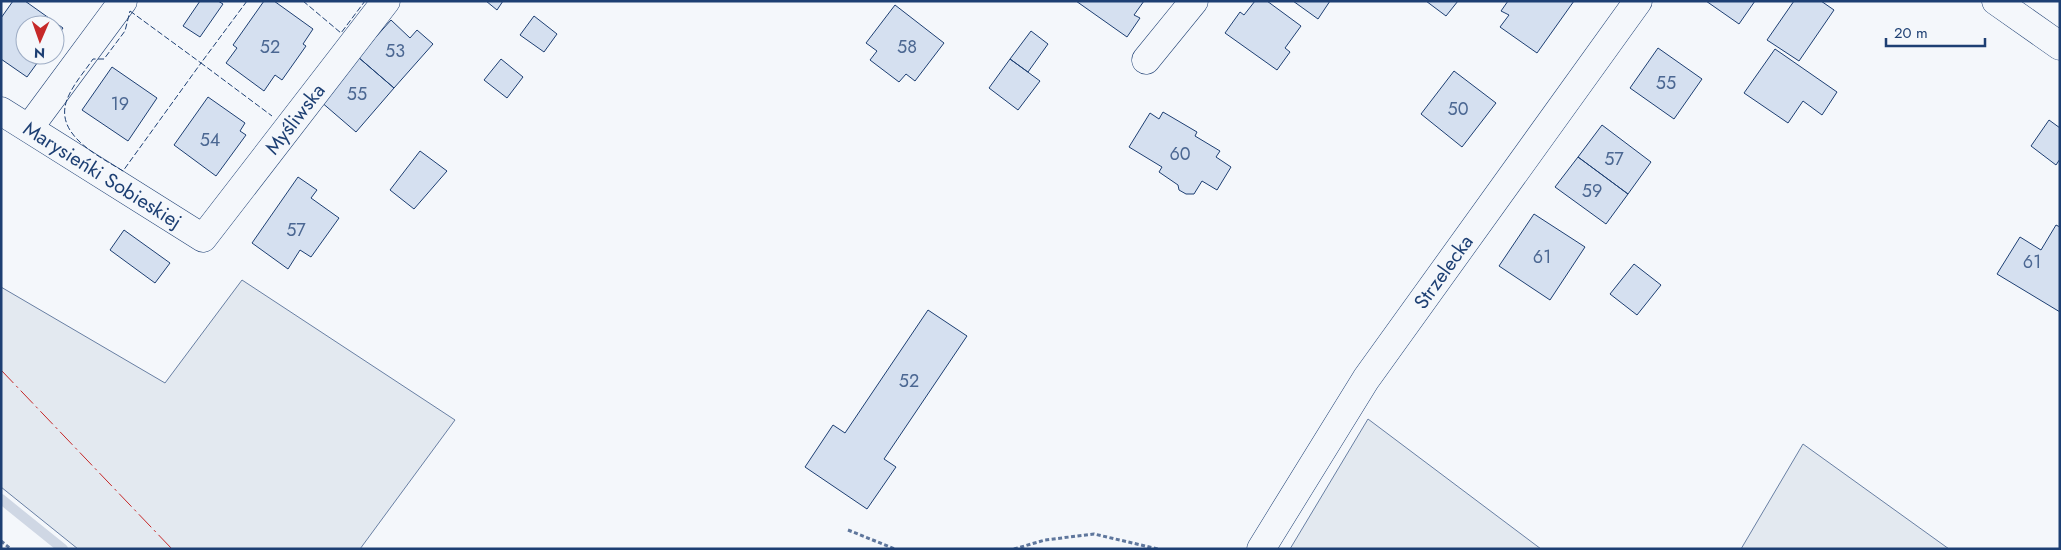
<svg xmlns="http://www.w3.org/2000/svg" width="2061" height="550" font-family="Jost,sans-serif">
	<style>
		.green { fill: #e3e9f0; stroke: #687fa3 }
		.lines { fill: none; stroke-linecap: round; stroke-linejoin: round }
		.stream { stroke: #cfd7e4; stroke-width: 10 }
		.building { fill: #d5e0f0; stroke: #1d3f73 }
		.minor-casing { stroke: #1d3f73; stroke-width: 29 }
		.path { stroke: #5e769c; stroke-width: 3; stroke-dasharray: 4 2.5; stroke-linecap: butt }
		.minor { stroke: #f4f7fb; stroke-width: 28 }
		.fence { stroke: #1d3f73; stroke-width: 1; stroke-dasharray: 6 2.5; stroke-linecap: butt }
		.power { stroke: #c62828; stroke-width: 1; stroke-dasharray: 18 4 2.5 4; stroke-linecap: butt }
		.labels { text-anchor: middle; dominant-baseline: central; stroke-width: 4; stroke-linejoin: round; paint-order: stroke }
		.number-label { font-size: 18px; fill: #4b6792 }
		.street-label { font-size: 20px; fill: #1d3f73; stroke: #f4f7fb }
	</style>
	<rect width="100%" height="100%" fill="#f4f7fb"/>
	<!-- green -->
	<path class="green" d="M242,280L455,420L360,549H78L1,487V287L165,383Z
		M1368,419L1541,549H1290Z
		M1803,444L1949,549H1741Z"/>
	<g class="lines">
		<!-- stream -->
		<path class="stream" d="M1,499L63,549"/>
	</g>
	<!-- building -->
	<path class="building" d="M13,1H25L63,28L55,39V25H25V55H43L27,77L1,59V18Z
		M200,1H218L223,4L200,37L183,26Z
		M264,1H274L313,29L303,44L306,46L282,80L275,75L264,91L226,63L237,48L233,45Z
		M486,1H503L497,10Z
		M1076,1H1144L1134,15L1140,18L1127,37Z
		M1255,1H1267L1301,26L1285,48L1290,52L1277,70L1225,33L1240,12L1244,15Z
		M1293,1H1330L1318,19Z
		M1426,1H1458L1446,16Z
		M1508,1H1574L1537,53L1500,27L1509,15L1501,11Z
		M1706,1H1755L1739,24Z
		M1794,1H1821L1834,10L1799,61L1767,40Z
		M895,5L944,43L915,81L906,74L899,82L870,60L877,51L866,43Z
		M534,16L557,34L544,52L520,35Z
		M391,20L410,38L417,30L433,44L394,88L358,57Z
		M1031,31L1048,44L1028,72L1010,59Z
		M1658,48L1702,79L1674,119L1630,88Z
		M1775,49L1837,92L1822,115L1803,101L1788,123L1744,93Z
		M358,57L394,88L356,132L320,101Z
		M501,59L523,77L507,98L484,80Z
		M1010,59L1040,81L1018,110L989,88Z
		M112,67L157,98L128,141L82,110Z
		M1454,71L1496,103L1462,147L1421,114Z
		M208,97L245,123L240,131L246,135L216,176L174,145Z
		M1163,112L1197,132L1195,136L1220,151L1216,157L1231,167L1217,190L1202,181L1194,194H1186L1179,190L1178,185L1159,172L1162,167L1129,147L1150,113L1159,119Z
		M2049,120L2060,128V159L2056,165L2031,146Z
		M1602,125L1651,162L1628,194L1578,157Z
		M420,151L447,171L414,209L390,190Z
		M1578,157L1628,194L1606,224L1555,187Z
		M298,177L317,190L311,198L339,218L311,257L300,250L288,269L252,243Z
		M1534,214L1585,247L1550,300L1499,266Z
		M2056,225L2060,227V312L1997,274L2020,237L2041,250Z
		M124,230L170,263L155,283L110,250Z
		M1634,264L1661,285L1637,315L1610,294Z
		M928,310L967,336L884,459L896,467L867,509L805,467L833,425L845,433Z"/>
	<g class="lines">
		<defs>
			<g id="minor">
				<path d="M1996,1L2060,46"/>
				<path d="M1146,60L1194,1"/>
				<path id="s1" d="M1,111L203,238L386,1"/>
				<path d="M29,128L123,1"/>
				<path id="s2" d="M1261,549L1366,379L1638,1"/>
			</g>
		</defs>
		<!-- minor casing -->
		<use href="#minor" class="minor-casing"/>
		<!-- path -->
		<path class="path" d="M848,530L895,549
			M1,541L11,549
			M1014,549L1045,540L1094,534L1158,549"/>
		<!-- minor -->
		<use href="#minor" class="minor"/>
		<!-- fence -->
		<path class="fence" d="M247,1L201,63L272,116
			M303,1L341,33L365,1
			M130,11L201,63L123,171C97,155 50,133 69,95C75,82 85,71 93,59H104L125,31Z"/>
		<!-- power -->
		<path class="power" d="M1,370L172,549"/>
	</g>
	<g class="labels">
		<!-- number labels -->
		<g class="number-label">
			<text x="270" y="47">52</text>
			<text x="907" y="47">58</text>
			<text x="395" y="51">53</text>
			<text x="1666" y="83">55</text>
			<text x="357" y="94">55</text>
			<text x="120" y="104">19</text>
			<text x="1458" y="109">50</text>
			<text x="210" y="140">54</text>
			<text x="1180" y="154">60</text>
			<text x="1614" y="159">57</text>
			<text x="1592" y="191">59</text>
			<text x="296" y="230">57</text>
			<text x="1542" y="257">61</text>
			<text x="2032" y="262">61</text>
			<text x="909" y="381">52</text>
		</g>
		<!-- street labels -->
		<g class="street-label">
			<text stroke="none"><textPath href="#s1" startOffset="389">Myśliwska</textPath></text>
			<text stroke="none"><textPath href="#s1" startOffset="120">Marysieńki Sobieskiej</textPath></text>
			<text stroke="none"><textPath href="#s2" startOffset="332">Strzelecka</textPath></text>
		</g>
	</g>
	<!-- border -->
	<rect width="2061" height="550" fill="none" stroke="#1d3f73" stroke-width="5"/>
	<!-- north arrow -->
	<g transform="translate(40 40) rotate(182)"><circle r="24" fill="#f4f7fb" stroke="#9eadc5"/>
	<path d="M0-4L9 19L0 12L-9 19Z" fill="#c62828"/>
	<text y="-8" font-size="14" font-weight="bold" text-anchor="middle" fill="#1d3f73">N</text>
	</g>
	<!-- scale -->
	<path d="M1886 38v8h99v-8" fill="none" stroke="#1d3f73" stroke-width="2.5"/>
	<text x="1894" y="38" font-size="15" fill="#1d3f73" stroke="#f4f7fb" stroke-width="4" paint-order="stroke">20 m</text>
</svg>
